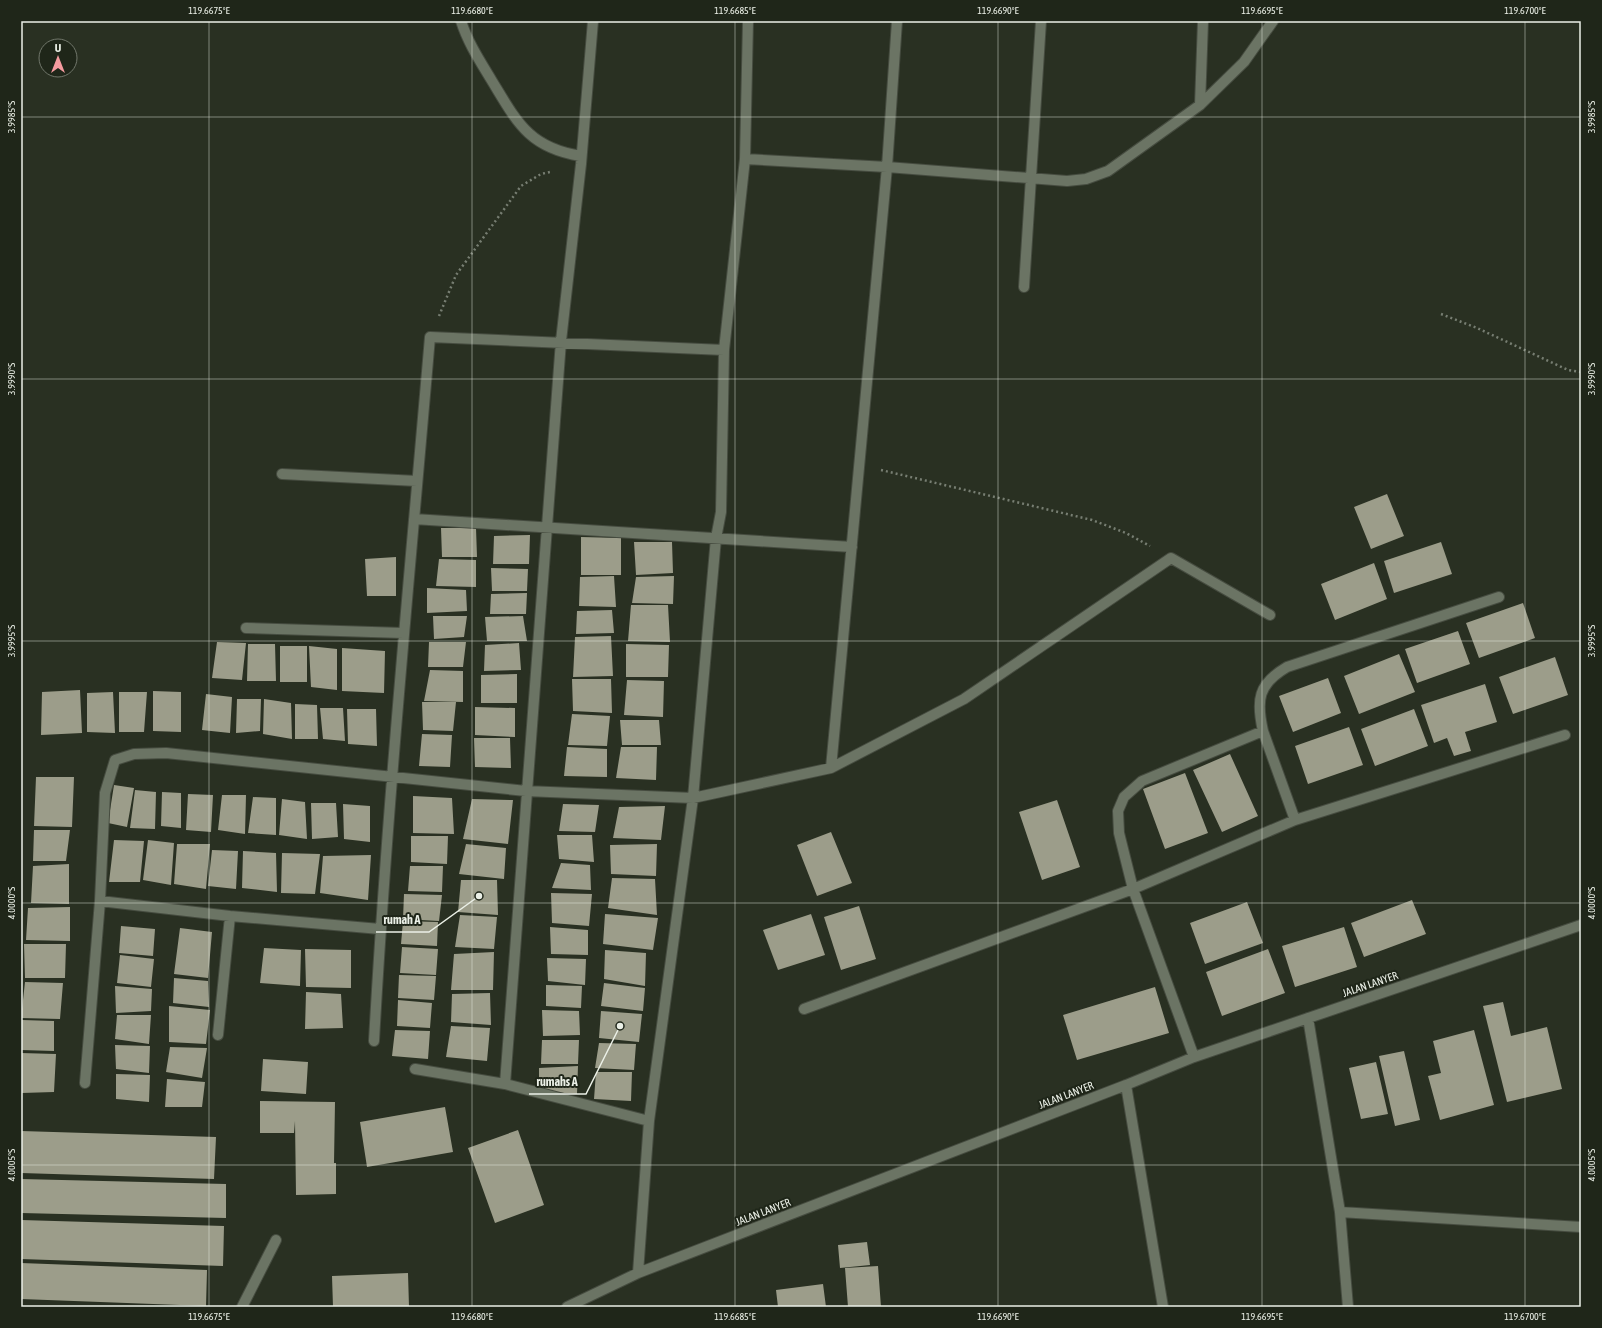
<svg xmlns="http://www.w3.org/2000/svg" width="1602" height="1328" font-family="'Asap Condensed',sans-serif">
	<style>
		.building { fill: #9c9d8a }
		.lines { fill: none; stroke-linecap: round; stroke-linejoin: round }
		.minor-casing { stroke: #464c40; stroke-width: 12 }
		.path { stroke: #777e72; stroke-width: 2.5; stroke-dasharray: 2 3; stroke-linecap: butt }
		.minor { stroke: #6b7464; stroke-width: 10 }
		.ticks { fill: none; stroke: #ebf0e7; stroke-width: 1; stroke-opacity: 0.45 }
		.labels { text-anchor: middle; dominant-baseline: central; stroke-width: 4; stroke-linejoin: round; paint-order: stroke }
		.street-label { font-size: 11px; fill: #ebf0e7; stroke: #1f2619 }
		.leader { fill: none; stroke: #ebf0e7; stroke-width: 1.5 }
		.callout-dot { fill: #ebf0e7; stroke: #1f2619; stroke-width: 1.5 }
		.callout-label { font-size: 12px; text-anchor: middle; font-weight: bold; fill: #ebf0e7; stroke: #1f2619; stroke-width: 4; stroke-linejoin: round; paint-order: stroke }
		.neatline { fill: none; stroke: #ebf0e7; stroke-width: 1.5 }
		.ticks-label { font-size: 10px; text-anchor: middle; fill: #ebf0e7 }
	</style>
	<rect width="100%" height="100%" fill="#293022"/>
	<!-- building -->
	<path class="building" d="M1387,494L1404,536L1371,549L1354,507Z
		M441,528H476L477,557H442Z
		M530,535L529,564H493L494,536Z
		M581,537L621,538V575H581Z
		M634,542H672L673,573L636,575Z
		M1441,542L1452,574L1394,593L1384,561Z
		M396,557V596H367L365,559Z
		M439,559L476,560V587L436,586Z
		M1374,563L1387,599L1335,620L1321,584Z
		M491,568L528,569L527,591H492Z
		M614,576L616,607L579,606L580,577Z
		M674,576L673,604L632,603L636,577Z
		M427,588L466,590L467,611L427,613Z
		M527,593L526,614H490L491,594Z
		M1523,603L1535,638L1479,658L1466,623Z
		M631,605H668L670,642L628,641Z
		M612,610L614,633L576,634L577,611Z
		M433,616H467L464,637L434,639Z
		M523,616L527,641H487L485,617Z
		M1458,631L1470,664L1417,683L1405,649Z
		M611,636L613,676L573,677L575,637Z
		M217,642L246,643L242,680L212,678Z
		M429,642H466L463,667H428Z
		M519,643L521,670L484,671L485,645Z
		M248,644H275L276,681H247Z
		M626,644L669,645L668,677H626Z
		M280,646H307V682H280Z
		M309,646L337,649V690L311,687Z
		M342,648L385,651L384,693L342,691Z
		M1399,654L1415,692L1359,714L1344,676Z
		M1555,657L1568,695L1513,714L1499,677Z
		M430,670L463,671V702L424,701Z
		M517,674V703H481V675Z
		M1328,678L1341,713L1293,732L1279,696Z
		M572,679H611L612,713L573,711Z
		M627,680L664,681L663,717L624,715Z
		M1485,684L1497,722L1465,732L1471,751L1454,756L1447,738L1434,743L1421,705Z
		M80,690L82,733L41,735L42,692Z
		M153,691L181,692V732L153,731Z
		M113,692L115,733L87,732V693Z
		M119,692H147L144,732H119Z
		M206,694L232,697L230,733L202,730Z
		M237,699H261L260,731L236,733Z
		M264,699L291,703L292,739L263,734Z
		M422,702H456L453,731L423,730Z
		M295,704L317,705L318,739H295Z
		M475,707L515,708V737L475,735Z
		M320,708H343L345,741L323,739Z
		M347,709H376L377,746L348,744Z
		M1414,709L1428,746L1375,766L1361,729Z
		M572,714L610,716L607,746L568,745Z
		M620,720H659L661,745H622Z
		M1349,727L1363,765L1308,784L1295,746Z
		M422,734L452,735L450,767L419,766Z
		M474,738H510L511,768L475,767Z
		M567,747L607,749V777L564,776Z
		M621,747H657L656,780L616,778Z
		M1230,754L1258,816L1222,832L1193,770Z
		M1185,773L1208,833L1165,849L1143,789Z
		M36,777H74L72,827L34,826Z
		M114,785L134,788L127,827L108,823Z
		M135,790L156,792L155,829L130,828Z
		M162,792L181,793V828L161,826Z
		M188,794L213,795L211,832L186,830Z
		M222,795H246L245,834L218,830Z
		M413,796L452,798L454,834L413,833Z
		M253,797L276,798V835L248,833Z
		M282,799L305,802L307,839L279,835Z
		M472,799L513,800L508,844L463,839Z
		M1057,800L1080,867L1042,880L1019,812Z
		M311,803H336L338,837L312,839Z
		M343,804L370,806V842L344,839Z
		M563,804L599,805L595,832L559,831Z
		M665,806L661,840L613,838L619,807Z
		M34,830H70L66,861H33Z
		M831,832L852,883L817,896L797,845Z
		M557,835H592L594,862L559,859Z
		M411,836H448L447,864L411,862Z
		M114,840L144,841L140,882H109Z
		M148,840L174,843L171,885L143,880Z
		M177,844H210L206,889L174,884Z
		M466,844L506,848L504,879L459,874Z
		M657,844L656,876L611,874L610,845Z
		M212,850L238,851L236,889L208,886Z
		M243,851L276,853L277,892L242,888Z
		M282,853L320,854L315,894L281,893Z
		M371,855L368,900L320,893L323,856Z
		M561,863L590,865L591,890L552,888Z
		M69,864V904L31,903L33,866Z
		M410,866H443L442,892L408,891Z
		M612,878L655,879L657,915L608,908Z
		M461,880H497L498,915L458,912Z
		M551,893L592,894L589,926L552,923Z
		M404,894L442,895L439,921L403,919Z
		M1412,900L1426,934L1364,957L1351,923Z
		M1247,902L1263,943L1205,964L1190,923Z
		M859,906L876,959L841,970L824,917Z
		M70,907V941L26,940L28,908Z
		M605,914L658,918L653,950L603,944Z
		M811,914L825,955L778,970L763,930Z
		M460,915L497,917L494,949L455,947Z
		M403,921L438,922L437,946L401,944Z
		M121,926L155,929L153,956L119,953Z
		M550,927L588,930V955L551,954Z
		M1344,927L1357,967L1295,987L1282,946Z
		M180,928L212,932L208,978L174,974Z
		M24,944H66L65,978H25Z
		M402,947L438,949L436,975L400,973Z
		M264,948L301,950L300,986L260,983Z
		M305,949L351,950V988L306,987Z
		M1268,949L1285,993L1222,1016L1206,972Z
		M605,950L646,953L645,986L604,979Z
		M494,952L493,990H451L454,954Z
		M120,955L154,959L151,987L117,983Z
		M547,958L586,959L585,985L548,981Z
		M399,975L436,976L434,1000L398,998Z
		M174,978L208,981L209,1007L173,1003Z
		M25,982L63,983L60,1019L21,1018Z
		M604,983L645,988L643,1011L601,1006Z
		M546,985L582,986L581,1008L546,1006Z
		M115,986L152,989L151,1011L116,1013Z
		M1155,987L1169,1033L1077,1060L1063,1015Z
		M306,992L341,994L343,1028L305,1029Z
		M490,993L491,1025L451,1022L452,994Z
		M398,1000L432,1003L430,1028L397,1026Z
		M1503,1002L1511,1036L1547,1027L1562,1089L1507,1102L1483,1006Z
		M169,1006L210,1010L206,1044L169,1042Z
		M542,1010L579,1011L580,1035L543,1036Z
		M601,1011L642,1014L639,1042L599,1038Z
		M117,1015H151L149,1044L115,1039Z
		M22,1020L54,1021V1051L21,1050Z
		M451,1026L490,1028L487,1061L446,1057Z
		M395,1030L430,1031L428,1059L392,1056Z
		M1474,1030L1494,1105L1440,1120L1428,1076L1441,1073L1433,1041Z
		M542,1040H579L578,1064H541Z
		M599,1043L636,1044L634,1070L595,1068Z
		M115,1045L150,1046L149,1073L116,1069Z
		M170,1047L207,1048L202,1078L166,1072Z
		M1404,1051L1420,1120L1395,1126L1379,1056Z
		M21,1053L56,1054L54,1092L22,1093Z
		M263,1059L308,1062L306,1094L261,1091Z
		M1376,1062L1388,1114L1361,1119L1349,1068Z
		M578,1066L577,1094L539,1091V1068Z
		M596,1072H632L631,1101L594,1099Z
		M116,1074L150,1075L149,1102L116,1099Z
		M167,1079L205,1082L202,1107H165Z
		M260,1101L335,1102L334,1163H336V1194L296,1195L295,1121L294,1133H260Z
		M445,1107L453,1152L367,1167L360,1122Z
		M518,1130L544,1205L495,1223L468,1148Z
		M21,1131L216,1137L214,1179L21,1173Z
		M21,1179L226,1184V1218L21,1213Z
		M21,1220L224,1226L223,1266L21,1259Z
		M867,1242L870,1265L840,1268L838,1245Z
		M21,1263L207,1270L206,1306L21,1299Z
		M878,1266L881,1307H848L845,1268Z
		M408,1273L409,1307H333L332,1276Z
		M823,1284L826,1307H778L776,1290Z"/>
	<g class="lines">
		<defs>
			<path id="minor" d="M461,21C468,43 480,61 492,81C517,122 529,148 581,156
				M1200,105L1203,21
				M745,159L887,167L1067,181L1086,179L1108,171L1200,105L1244,62L1273,21
				M1024,287L1041,21
				M282,474L417,481
				M414,519L852,547
				M246,628L403,633
				M831,768L887,167L897,21
				M1295,820L1263,731C1256,700 1258,684 1287,667L1499,597
				M100,901L230,916L380,929
				M804,1009L1133,889L1295,820L1565,735
				M1308,1018L1340,1212
				M218,1035L230,916
				M374,1041C387,806 410,571 430,337L724,350
				M1194,1057L1133,889L1119,833L1118,811L1124,797L1142,781L1263,731
				M415,1069L505,1084L649,1121L638,1273
				M85,1083L100,901L105,793L115,760L134,754L166,753L526,791L693,798L831,768L964,699L1171,558L1270,615
				M505,1084L561,341L581,164L593,21
				M1126,1085L1163,1307
				M649,1121L693,798L716,538L721,512L724,350L745,159L748,21
				M242,1307L276,1240
				M567,1307L638,1273L1126,1085L1194,1057L1581,925
				M1348,1307L1340,1212L1581,1227"/>
		</defs>
		<!-- minor casing -->
		<use href="#minor" class="minor-casing"/>
		<!-- path -->
		<path class="path" d="M1441,314L1477,328L1568,370L1581,372
			M439,316L456,275L521,186L541,174L550,172
			M881,470L1092,520L1126,533L1150,546"/>
		<!-- minor -->
		<use href="#minor" class="minor"/>
	</g>
	<!-- ticks -->
	<path class="ticks" d="M209,21V1307M472,21V1307M735,21V1307M998,21V1307M1262,21V1307M1525,21V1307M21,117H1581M21,379H1581M21,641H1581M21,903H1581M21,1165H1581"/>
	<g class="labels">
		<!-- street labels -->
		<g class="street-label">
			<text transform="translate(1370 984) rotate(-19)">JALAN LANYER</text>
			<text transform="translate(1066 1095) rotate(-21)">JALAN LANYER</text>
			<text transform="translate(763 1212) rotate(-21)">JALAN LANYER</text>
		</g>
	</g>
	<!-- callouts -->
	<path class="leader" d="M479 896L429 932H376M620 1026L586 1094H529"/>
	<g class="callout-dot">
		<circle cx="479" cy="896" r="4"/>
		<circle cx="620" cy="1026" r="4"/>
	</g>
	<g class="callout-label">
		<text x="402" y="924">rumah A</text>
		<text x="557" y="1086">rumahs A</text>
	</g>
	<!-- border -->
	<rect width="1602" height="1328" fill="none" stroke="#1f2619" stroke-width="44"/>
	<!-- north arrow -->
	<g transform="translate(58 58)"><circle r="19" fill="#1f2619" stroke="#71776b"/>
	<path d="M0-3L7 15L0 10L-7 15Z" fill="#f59b9f"/>
	<text y="-6" font-size="11" font-weight="bold" text-anchor="middle" fill="#ebf0e7">U</text>
	</g>
	<rect x="22" y="22" width="1558" height="1284" class="neatline"/>
	<g class="ticks-label">
		<text x="209" y="14">119.6675°E</text>
		<text x="472" y="14">119.6680°E</text>
		<text x="735" y="14">119.6685°E</text>
		<text x="998" y="14">119.6690°E</text>
		<text x="1262" y="14">119.6695°E</text>
		<text x="1525" y="14">119.6700°E</text>
		<text transform="translate(11 117) rotate(-90)" y="4">3.9985°S</text>
		<text transform="translate(1591 117) rotate(-90)" y="4">3.9985°S</text>
		<text transform="translate(11 379) rotate(-90)" y="4">3.9990°S</text>
		<text transform="translate(1591 379) rotate(-90)" y="4">3.9990°S</text>
		<text transform="translate(11 641) rotate(-90)" y="4">3.9995°S</text>
		<text transform="translate(1591 641) rotate(-90)" y="4">3.9995°S</text>
		<text transform="translate(11 903) rotate(-90)" y="4">4.0000°S</text>
		<text transform="translate(1591 903) rotate(-90)" y="4">4.0000°S</text>
		<text transform="translate(11 1165) rotate(-90)" y="4">4.0005°S</text>
		<text transform="translate(1591 1165) rotate(-90)" y="4">4.0005°S</text>
		<text x="209" y="1320">119.6675°E</text>
		<text x="472" y="1320">119.6680°E</text>
		<text x="735" y="1320">119.6685°E</text>
		<text x="998" y="1320">119.6690°E</text>
		<text x="1262" y="1320">119.6695°E</text>
		<text x="1525" y="1320">119.6700°E</text>
	</g>
</svg>
